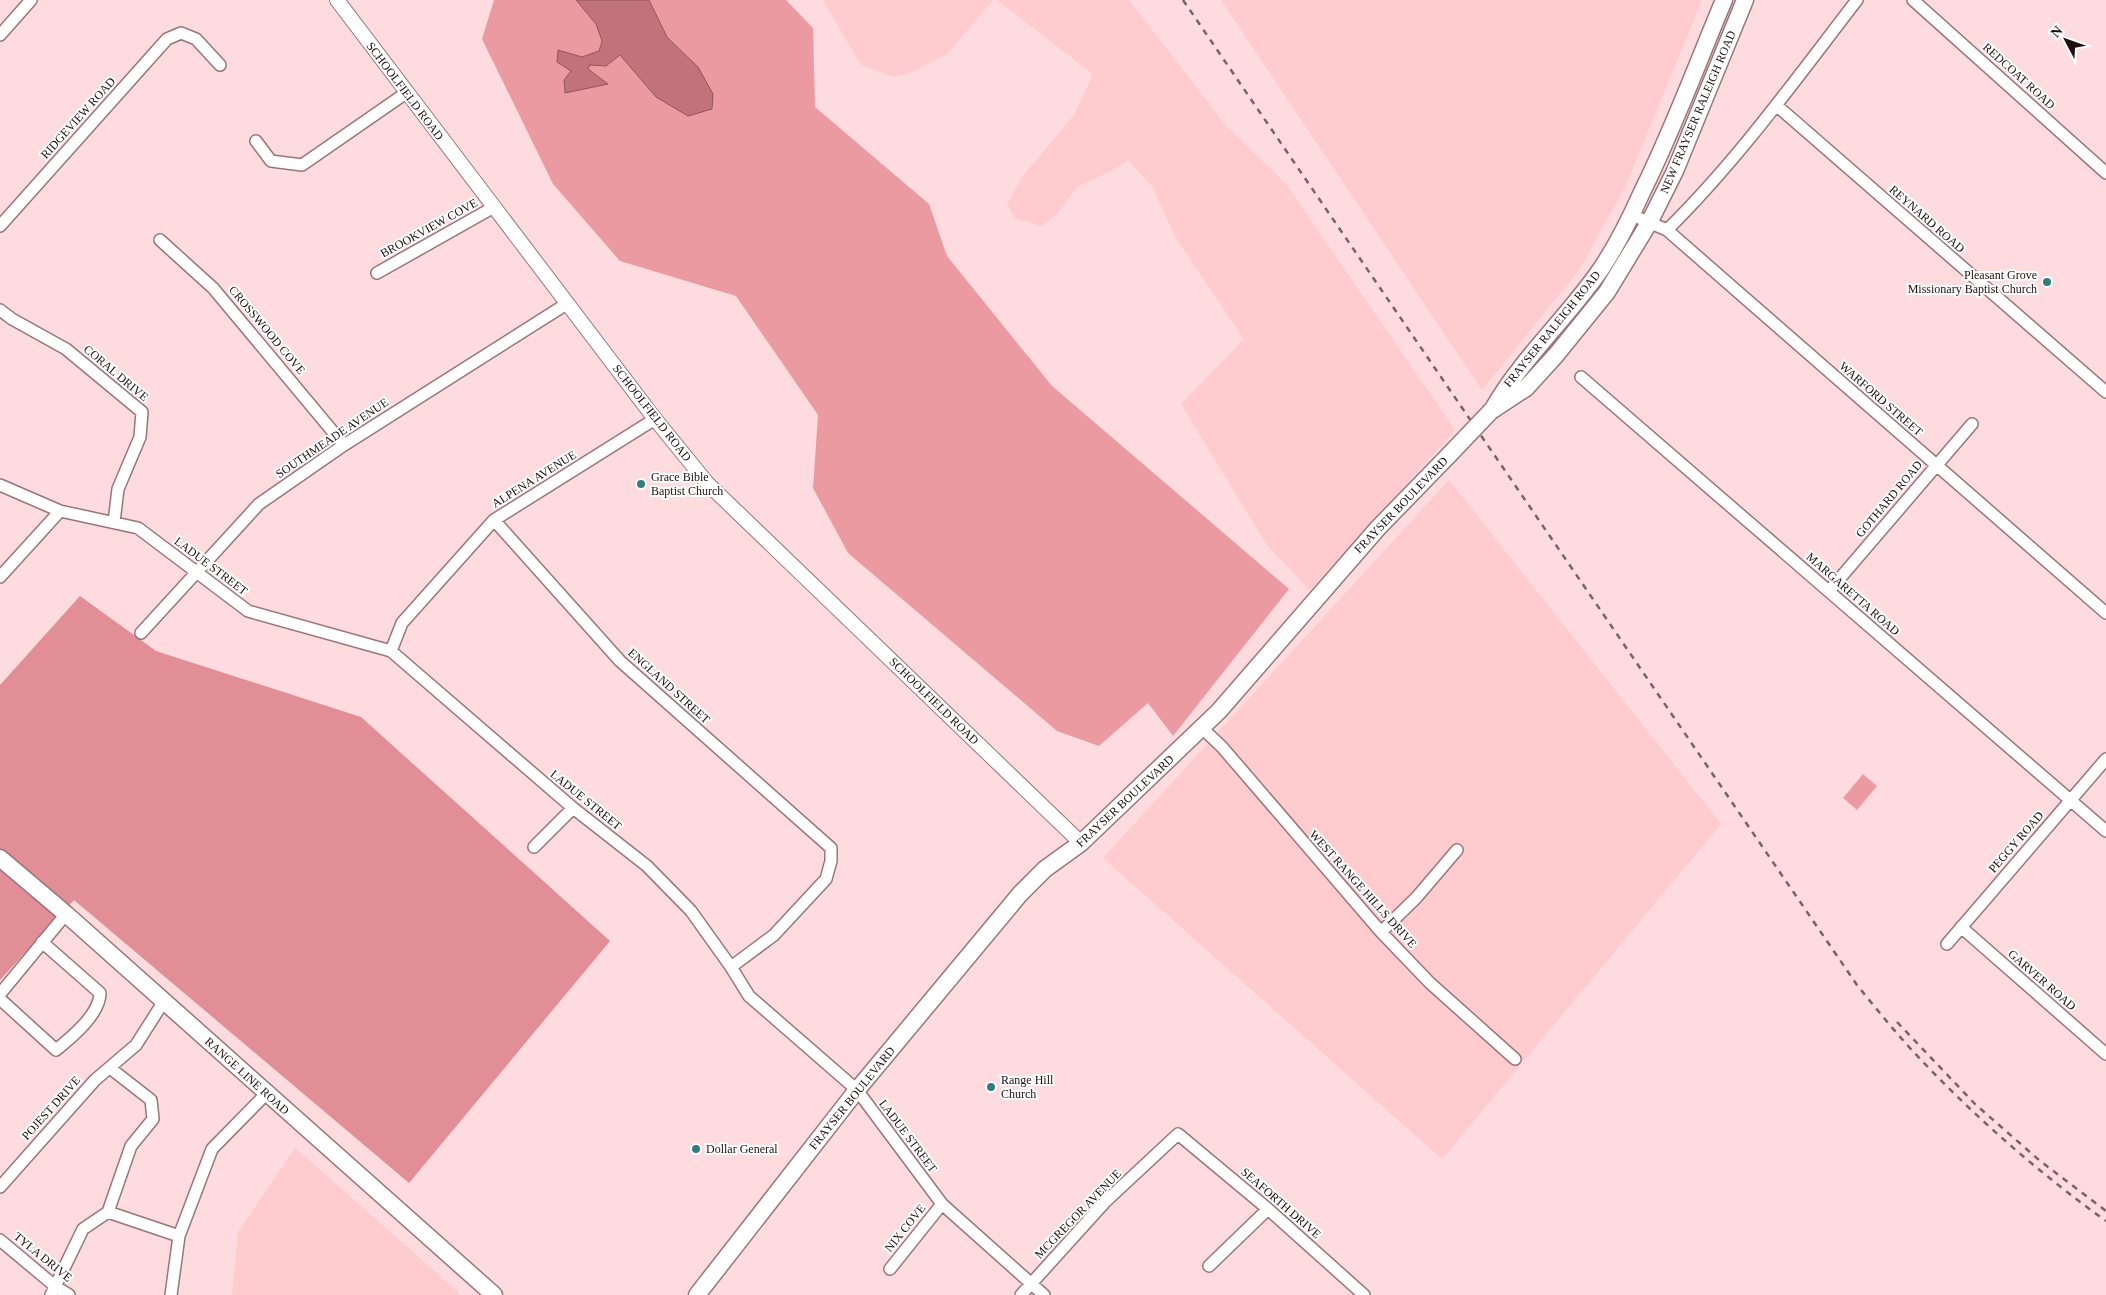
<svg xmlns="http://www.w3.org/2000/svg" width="2106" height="1295" font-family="'Times New Roman',serif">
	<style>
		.built { fill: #fecbcf }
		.green { fill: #ec9aa2 }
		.forest { fill: #e18e97 }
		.water { fill: #c2727b; stroke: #91555b }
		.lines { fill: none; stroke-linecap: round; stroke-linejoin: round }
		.minor-casing { stroke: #9b7578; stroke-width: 14 }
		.tertiary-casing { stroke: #9b7578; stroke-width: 16 }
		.secondary-casing { stroke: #9b7578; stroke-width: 19 }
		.minor { stroke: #fff; stroke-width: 11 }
		.tertiary { stroke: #fff; stroke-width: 14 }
		.secondary { stroke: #fff; stroke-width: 16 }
		.rail { stroke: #7a6365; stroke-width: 2.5; stroke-dasharray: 6 6; stroke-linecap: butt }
		.secondary-bridge-casing { stroke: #9b7578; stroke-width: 19; stroke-linecap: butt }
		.secondary-bridge { stroke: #fff; stroke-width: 16 }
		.poi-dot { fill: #327c7d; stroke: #fff; stroke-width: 2 }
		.labels { text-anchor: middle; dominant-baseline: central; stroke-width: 4; stroke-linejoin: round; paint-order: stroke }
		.street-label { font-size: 12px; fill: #1e1011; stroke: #fff }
		.poi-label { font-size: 12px; fill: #1e1011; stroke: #fff; text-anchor: start }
	</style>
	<rect width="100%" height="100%" fill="#fddbde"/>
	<!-- built -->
	<path class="built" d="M823,0H993L947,54L908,74L893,77L861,65Z
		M997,0H1129L1227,127L1286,184L1455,430L1310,590L1267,545L1181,404L1244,339L1176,238L1152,186L1128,160L1109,172L1078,186L1055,216L1041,226L1015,218L1007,205L1022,177L1074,115L1093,74Z
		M1221,0H1702L1626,185L1579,270L1482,390Z
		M1449,480L1721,824L1442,1159L1103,858Z
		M295,1148L411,1250L461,1295H232L238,1232Z"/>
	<!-- green -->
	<path class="green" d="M494,0H576L596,24L602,41L599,51L582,57L558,50L607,85L588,69L590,65L606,66L620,55L656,97L698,67L667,37L649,0H786L813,28L815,107L929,204L947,256L1052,386L1289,589L1173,736L1148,703L1099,746L1057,731L848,553L813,488L818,415L736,296L620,261L553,184L482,39Z
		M1863,774L1877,786L1857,810L1843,798Z"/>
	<!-- forest -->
	<path class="forest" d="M80,596L156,651L361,717L610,941L409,1183L74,900L0,980V685Z"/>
	<!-- water -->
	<path class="water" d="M576,0H649L667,37L698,67L713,94L712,109L688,116L656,97L620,55L606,66L590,65L588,69L608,84L565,93L564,80L571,71L557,62L558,50L582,57L599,51L602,41L596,24Z"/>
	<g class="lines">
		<defs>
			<path id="minor" d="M1913,0L2106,173
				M0,35L31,0
				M1776,105L2106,392
				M256,141L271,161L302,165L406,93
				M1632,215L1667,230L2106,613
				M0,226L167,39L181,33L196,39L220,65
				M1667,230C1738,160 1796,79 1857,0
				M160,240L213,288L344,445
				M377,273L494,207
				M0,310L12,319L66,349L142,412L140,437L118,489L114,522
				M1581,377L2106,831
				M0,485L60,511L138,528L248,611L391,651L573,808L647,866L691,911L731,967L749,996L857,1090L942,1204L1044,1295
				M494,520L620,661L831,848V861L826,879L774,935L731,967
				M0,577L60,511
				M1829,591L1972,424
				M141,633L259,504L344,445L568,303
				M391,651L402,623L494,520L655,419
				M1202,728L1222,747L1381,932L1430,983L1515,1059
				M534,847L573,808
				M1961,927L2106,1054
				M1381,932L1416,898L1457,850
				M1947,944L2106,759
				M0,994L66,914
				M0,999L56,1050C72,1037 100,1014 100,993L42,942
				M0,1187L95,1080L136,1045L164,1001
				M108,1212L179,1236
				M0,1240L56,1287L69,1295
				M1209,1266L1268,1209
				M890,1269L942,1204
				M51,1295L83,1229L108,1212L131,1146L153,1119L151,1100L110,1068
				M171,1295L179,1236L212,1149L266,1094
				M1021,1295L1105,1202L1178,1134L1268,1209L1364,1295"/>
			<path id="tertiary" d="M337,0L655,419L707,483L1081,843"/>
			<path id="secondary" d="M1494,407C1523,357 1568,317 1601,269C1617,245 1630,219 1642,192C1673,130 1697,64 1724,0
				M1491,411L1526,388L1556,355L1607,292L1649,223L1675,171L1745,0
				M0,858L66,914L494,1295
				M697,1295L857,1090L1020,894L1045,869L1081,843L1219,711L1378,528L1449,455"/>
		</defs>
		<!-- minor casing -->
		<use href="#minor" class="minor-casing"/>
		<!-- tertiary casing -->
		<use href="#tertiary" class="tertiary-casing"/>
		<!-- secondary casing -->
		<use href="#secondary" class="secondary-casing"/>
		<!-- minor -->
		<use href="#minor" class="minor"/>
		<!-- tertiary -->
		<use href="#tertiary" class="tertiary"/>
		<!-- secondary -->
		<use href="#secondary" class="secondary"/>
		<!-- rail -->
		<path class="rail" d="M1183,0L1857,985C1874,1006 1891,1027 1909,1047C1968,1111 2035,1170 2106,1221
			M1897,1022L1975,1104L2039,1160L2106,1211"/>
		<defs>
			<path id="secondary-bridge" d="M1449,455L1491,411"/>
		</defs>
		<!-- secondary-bridge casing -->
		<use href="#secondary-bridge" class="secondary-bridge-casing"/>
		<!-- secondary-bridge -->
		<use href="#secondary-bridge" class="secondary-bridge"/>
	</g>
	<!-- markers -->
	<g class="poi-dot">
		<circle cx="2047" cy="282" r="5"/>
		<circle cx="641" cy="484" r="5"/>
		<circle cx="991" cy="1087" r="5"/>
		<circle cx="696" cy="1149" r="5"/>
	</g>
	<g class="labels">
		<!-- street labels -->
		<g class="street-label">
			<text transform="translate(2019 76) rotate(42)">REDCOAT ROAD</text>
			<text transform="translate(405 91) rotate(53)">SCHOOLFIELD ROAD</text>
			<text transform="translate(1698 112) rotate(-67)">NEW FRAYSER RALEIGH ROAD</text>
			<text transform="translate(78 118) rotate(-48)">RIDGEVIEW ROAD</text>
			<text transform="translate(1927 219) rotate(41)">REYNARD ROAD</text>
			<text transform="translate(429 228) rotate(-29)">BROOKVIEW COVE</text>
			<text transform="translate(1552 329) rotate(-51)">FRAYSER RALEIGH ROAD</text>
			<text transform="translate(267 330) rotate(50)">CROSSWOOD COVE</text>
			<text transform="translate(116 373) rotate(40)">CORAL DRIVE</text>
			<text transform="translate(1881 399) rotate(41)">WARFORD STREET</text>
			<text transform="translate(652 413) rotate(52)">SCHOOLFIELD ROAD</text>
			<text transform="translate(332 438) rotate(-34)">SOUTHMEADE AVENUE</text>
			<text transform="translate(534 479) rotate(-32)">ALPENA AVENUE</text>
			<text transform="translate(1889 499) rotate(-50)">GOTHARD ROAD</text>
			<text transform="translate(1401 505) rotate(-46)">FRAYSER BOULEVARD</text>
			<text transform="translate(211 566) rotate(37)">LADUE STREET</text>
			<text transform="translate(1853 594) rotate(41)">MARGARETTA ROAD</text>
			<text transform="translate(669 686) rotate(42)">ENGLAND STREET</text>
			<text transform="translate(934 701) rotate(44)">SCHOOLFIELD ROAD</text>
			<text transform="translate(586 800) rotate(39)">LADUE STREET</text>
			<text transform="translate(1125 801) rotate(-43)">FRAYSER BOULEVARD</text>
			<text transform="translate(2016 842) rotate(-49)">PEGGY ROAD</text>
			<text transform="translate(1363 889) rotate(48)">WEST RANGE HILLS DRIVE</text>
			<text transform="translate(2042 980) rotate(41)">GARVER ROAD</text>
			<text transform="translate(247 1076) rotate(42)">RANGE LINE ROAD</text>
			<text transform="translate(852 1098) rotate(-51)">FRAYSER BOULEVARD</text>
			<text transform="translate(51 1108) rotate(-48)">POJEST DRIVE</text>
			<text transform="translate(908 1136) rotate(53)">LADUE STREET</text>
			<text transform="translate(1281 1203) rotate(41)">SEAFORTH DRIVE</text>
			<text transform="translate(1078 1214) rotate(-46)">MCGREGOR AVENUE</text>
			<text transform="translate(905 1228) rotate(-51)">NIX COVE</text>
			<text transform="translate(43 1257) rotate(39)">TYLA DRIVE</text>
		</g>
		<!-- poi labels -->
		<g class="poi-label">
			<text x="2037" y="275" text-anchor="end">Pleasant Grove<tspan x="2037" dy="14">Missionary Baptist Church</tspan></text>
			<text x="651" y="477">Grace Bible<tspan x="651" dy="14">Baptist Church</tspan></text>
			<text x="1001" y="1080">Range Hill<tspan x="1001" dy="14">Church</tspan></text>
			<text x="706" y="1149">Dollar General</text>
		</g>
	</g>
	<!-- north arrow -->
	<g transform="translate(2066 40) rotate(311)" stroke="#ffffff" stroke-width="4" paint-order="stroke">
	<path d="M0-4L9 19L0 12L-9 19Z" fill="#1e1011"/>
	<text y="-8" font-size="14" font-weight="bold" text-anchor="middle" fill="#1e1011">N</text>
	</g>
</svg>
